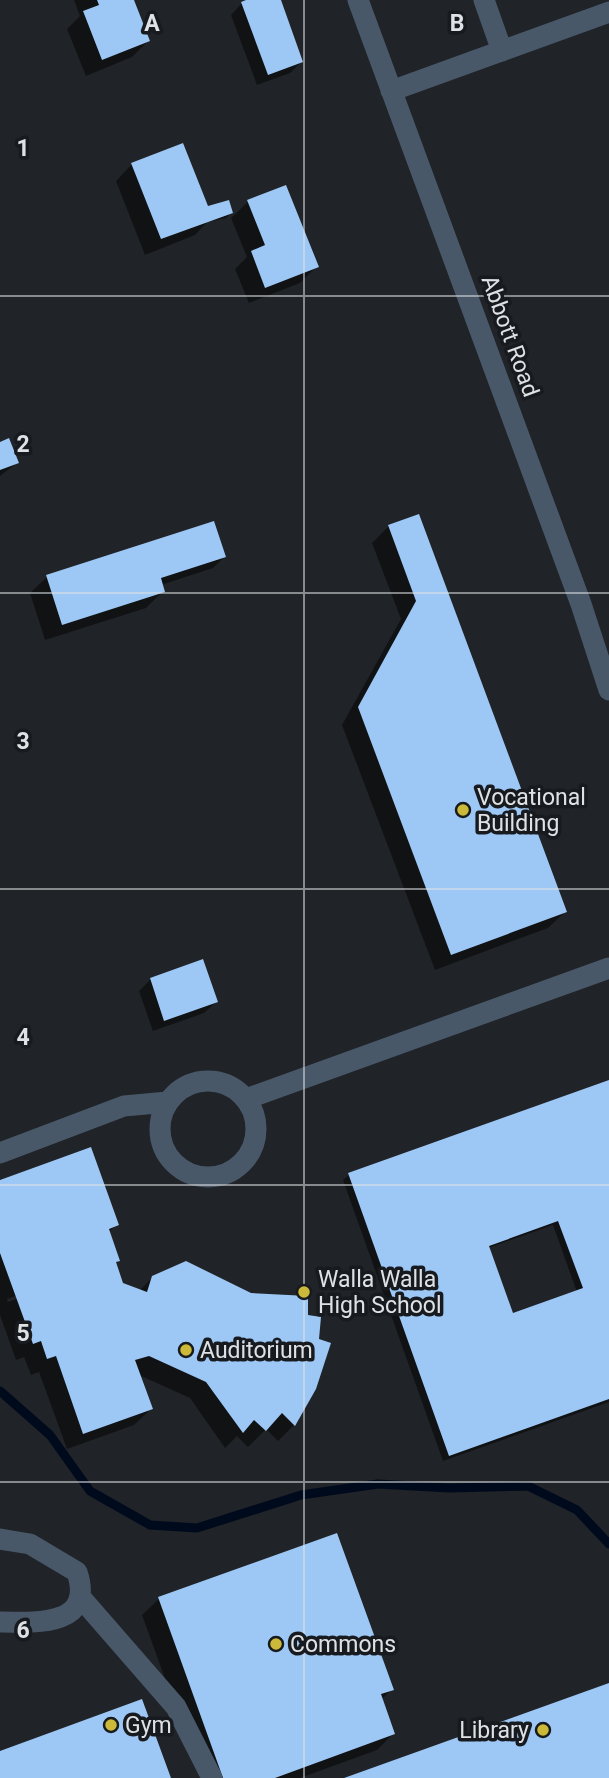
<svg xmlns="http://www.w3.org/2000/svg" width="609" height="1778" font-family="Roboto,sans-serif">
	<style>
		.shadow { fill: #0007; fill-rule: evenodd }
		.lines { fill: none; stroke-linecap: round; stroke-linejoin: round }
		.stream { stroke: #000a1d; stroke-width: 9 }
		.building { fill: #9dc7f4; fill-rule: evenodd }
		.minor { stroke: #485869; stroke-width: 21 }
		.grid { fill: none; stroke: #dfe2e4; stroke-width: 2; stroke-opacity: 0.55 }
		.poi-dot { fill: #ccb939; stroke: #171a1e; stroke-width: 2.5 }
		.labels { text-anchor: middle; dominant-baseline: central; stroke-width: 7; stroke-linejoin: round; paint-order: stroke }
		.street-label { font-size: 23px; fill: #dfe2e4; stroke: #171a1e }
		.poi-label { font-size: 23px; fill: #dfe2e4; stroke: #171a1e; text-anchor: start }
		.grid-label { font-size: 23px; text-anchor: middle; font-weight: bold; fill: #dfe2e4; stroke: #171a1e; stroke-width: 7; stroke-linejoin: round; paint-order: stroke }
	</style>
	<rect width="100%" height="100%" fill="#202327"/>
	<!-- shadow -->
	<path class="shadow" d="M74,0H132L148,41L132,57L86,76L67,29L80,16Z
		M251,0H279L301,62L290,73L257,85L231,15L242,3Z
		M132,164L208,210L231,213L226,218L207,222L195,235L145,255L116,181Z
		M285,187L317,266L300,283L249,303L235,269L247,257L231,218L248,202Z
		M0,443L17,463L0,476Z
		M389,526L565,912L548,928L435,970L342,725L401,619L372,543Z
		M224,557L213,568L161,585L163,591L146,608L45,640L30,593L47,577Z
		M151,979L216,1002L204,1013L153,1031L139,991Z
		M609,1082V1402L443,1461L343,1180L349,1175ZM553,1225L577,1292L512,1315L488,1248Z
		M0,1181L117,1224L108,1233L121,1284L139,1291L153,1277L315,1388L294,1425L278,1441L266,1429L248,1447L237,1436L225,1448L190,1398L139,1375L151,1409L134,1425L67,1449L39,1372L31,1375L24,1357L16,1360L0,1315ZM96,1267V1271L8,1302L7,1299Z
		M336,1535L392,1689L381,1700L393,1734L377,1750L300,1778H201L142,1615L159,1599Z"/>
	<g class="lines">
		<!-- stream -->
		<path class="stream" d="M0,1391L50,1435L90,1491L150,1525L197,1528L301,1495L378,1484L449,1488L528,1486L577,1510L609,1544"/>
	</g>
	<!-- building -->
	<path class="building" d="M97,0H134L150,41L102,60L83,11L99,5Z
		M246,0H281L303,62L268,75L241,2Z
		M183,143L208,206L229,200L233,213L161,239L131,163Z
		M286,185L319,267L265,288L251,251L265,245L247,200Z
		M9,438L19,463L0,470V442Z
		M419,514L567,912L451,955L358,707L416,601L388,525Z
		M214,521L226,557L161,578L165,592L62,625L46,575Z
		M203,959L218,1002L164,1021L150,978Z
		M609,1080V1399L449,1456L348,1173ZM558,1221L583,1288L513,1313L489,1246Z
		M91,1147L119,1225L109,1229L120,1261L116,1262L123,1283L147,1292L152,1276L186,1261L251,1293L308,1296V1315L321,1317L319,1339L331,1343L316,1389L295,1426L282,1413L266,1431L254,1420L243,1433L206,1382L149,1356L135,1360L153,1409L83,1434L56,1356L47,1359L41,1341L33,1344L0,1253V1180Z
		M337,1533L394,1690L381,1694L395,1734L275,1778H223L158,1597Z
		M609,1683V1778H344Z
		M142,1699L171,1778H0V1751Z"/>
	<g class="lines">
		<!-- minor -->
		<path class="minor" d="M358,0L581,604L609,690
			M484,0L502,51
			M391,91L609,12
			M160 1129a48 48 0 1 1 96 0a48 48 0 1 1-96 0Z
			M246,1099L609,968
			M0,1153L124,1106L168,1102
			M0,1539L30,1544L77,1572C95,1626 37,1623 0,1622
			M82,1599L176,1707L212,1778"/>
	</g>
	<!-- grid -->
	<path class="grid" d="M304,0V1778M0,296H609M0,593H609M0,889H609M0,1185H609M0,1482H609"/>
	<!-- markers -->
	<g class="poi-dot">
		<circle cx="463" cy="810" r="7"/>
		<circle cx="304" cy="1292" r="7"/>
		<circle cx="186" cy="1350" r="7"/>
		<circle cx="276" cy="1644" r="7"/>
		<circle cx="111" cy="1725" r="7"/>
		<circle cx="543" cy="1730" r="7"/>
	</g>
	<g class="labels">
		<!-- street labels -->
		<g class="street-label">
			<text transform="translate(510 336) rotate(70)">Abbott Road</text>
		</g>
		<!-- poi labels -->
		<g class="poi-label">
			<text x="477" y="797">Vocational<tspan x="477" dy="26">Building</tspan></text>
			<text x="318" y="1279">Walla Walla<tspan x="318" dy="26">High School</tspan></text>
			<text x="200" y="1350">Auditorium</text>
			<text x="290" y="1644">Commons</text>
			<text x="125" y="1725">Gym</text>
			<text x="529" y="1730" text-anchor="end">Library</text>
		</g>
	</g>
	<g class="grid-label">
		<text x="152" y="31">A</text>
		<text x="457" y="31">B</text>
		<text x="23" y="156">1</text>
		<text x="23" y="452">2</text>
		<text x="23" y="749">3</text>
		<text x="23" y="1045">4</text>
		<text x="23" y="1341">5</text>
		<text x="23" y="1638">6</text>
	</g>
</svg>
